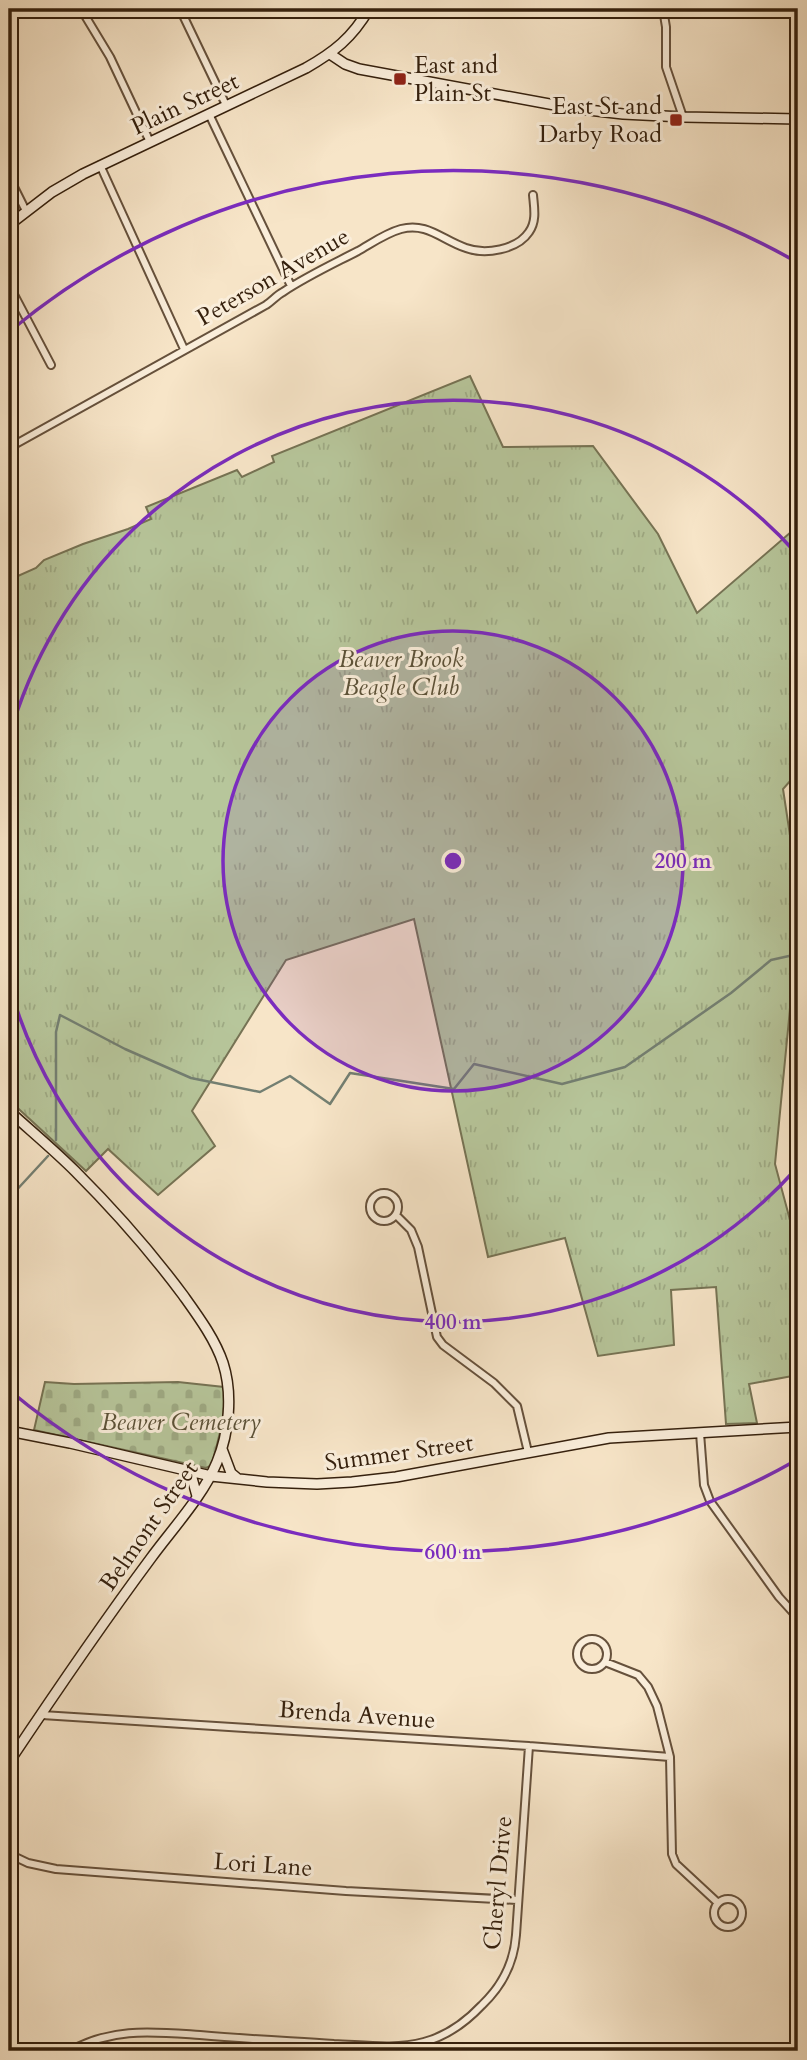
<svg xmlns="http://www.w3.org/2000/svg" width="807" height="2060" font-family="Cardo,serif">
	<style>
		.cemetery { fill: url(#cemetery-stones); stroke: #767354; stroke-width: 2 }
		.park { fill: url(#park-tufts); stroke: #767354; stroke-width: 2 }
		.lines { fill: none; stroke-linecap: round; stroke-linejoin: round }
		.stream { stroke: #737f72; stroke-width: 2.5 }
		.street-casing { stroke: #66513c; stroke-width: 10 }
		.secondary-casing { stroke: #35200d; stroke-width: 12 }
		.street { stroke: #faeedb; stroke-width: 6 }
		.secondary { stroke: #faeedb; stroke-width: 9 }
		.ring { fill: none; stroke: #7b2cbf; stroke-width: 3.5 }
		.poi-dot { fill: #8f2418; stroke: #faeedb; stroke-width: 2.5 }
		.labels { text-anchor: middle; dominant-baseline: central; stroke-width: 6; stroke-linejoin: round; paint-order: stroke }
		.poi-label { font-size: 24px; fill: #35200d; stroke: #faeedb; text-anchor: start }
		.street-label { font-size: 24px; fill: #35200d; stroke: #faeedb }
		.park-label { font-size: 24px; font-style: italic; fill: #5c5238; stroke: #faeedb }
		.centre { fill: #7b2cbf; stroke: #faeedb; stroke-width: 3.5 }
		.ring-label { font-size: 21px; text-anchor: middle; font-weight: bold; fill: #7b2cbf; stroke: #faeedb; stroke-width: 6; stroke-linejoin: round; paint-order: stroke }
	</style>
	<defs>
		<pattern id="cemetery-stones" width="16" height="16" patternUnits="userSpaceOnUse" patternTransform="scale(1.75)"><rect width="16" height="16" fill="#b7c69b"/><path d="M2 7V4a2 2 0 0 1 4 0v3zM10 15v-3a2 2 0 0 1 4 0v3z" fill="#9eaa84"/></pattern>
		<pattern id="park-tufts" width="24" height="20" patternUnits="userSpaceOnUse" patternTransform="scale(1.75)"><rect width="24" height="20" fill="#b7c69b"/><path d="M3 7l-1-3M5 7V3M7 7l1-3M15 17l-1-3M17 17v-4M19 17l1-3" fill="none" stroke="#9eaa84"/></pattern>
	</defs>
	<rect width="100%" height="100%" fill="#f7e5c8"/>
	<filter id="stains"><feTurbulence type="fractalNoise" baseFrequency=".00286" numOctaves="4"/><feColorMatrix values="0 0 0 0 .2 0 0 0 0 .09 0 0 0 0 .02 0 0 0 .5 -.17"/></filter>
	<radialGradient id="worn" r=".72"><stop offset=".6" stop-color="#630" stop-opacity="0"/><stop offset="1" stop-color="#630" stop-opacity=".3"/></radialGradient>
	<!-- cemetery -->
	<path class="cemetery" d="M45,1382L74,1384L178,1382L224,1387L226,1389L222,1424L212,1465L206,1468L34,1430Z"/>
	<!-- park -->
	<path class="park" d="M470,376L503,447L593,446L658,534L697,613L798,526V772L783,789L798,888V926L775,1164L798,1250V1375L749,1384L757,1423L726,1424L716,1287L671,1290L674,1345L598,1356L565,1238L488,1257L414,919L286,960L192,1111L215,1146L158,1195L108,1149L86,1171L9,1100V989L16,984L9,977V580L36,568L44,560L83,544L128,529L151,519L146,507L237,470L242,477L274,462L272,456Z"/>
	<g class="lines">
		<!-- stream -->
		<path class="stream" d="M56,1140V1032L60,1015L125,1049L191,1078L260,1092L290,1076L330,1104L350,1073L454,1089L474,1064L562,1084L625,1067L731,993L771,960L798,954
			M9,1196L12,1195L48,1156"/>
		<defs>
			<path id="street" d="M81,9L110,57L150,142
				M180,9L226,105
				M663,9L666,27V67L683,117
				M209,114L291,286
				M100,165L184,349
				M9,177L26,211
				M9,285L51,365
				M9,445H14L266,305C272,301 277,295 283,292C307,276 333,264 358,251C372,243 386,233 401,229C427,222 442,240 466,248C485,255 517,250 529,232C537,221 534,207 533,195
				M370 1207a14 14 0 1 1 28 0a14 14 0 1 1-28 0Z
				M396,1215L411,1230L418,1247L437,1337L443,1345L494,1383L517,1406L528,1452
				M700,1433L704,1485L710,1501L779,1597L798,1618
				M577 1654a15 15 0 1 1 30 0a15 15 0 1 1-30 0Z
				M605,1662L638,1675L648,1687L657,1706L670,1757L672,1854L676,1864L718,1903
				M42,1715L529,1746L670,1757
				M9,1854L28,1863L56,1869L346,1891L517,1900
				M714 1913a14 14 0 1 1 28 0a14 14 0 1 1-28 0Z
				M70,2051C112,2027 154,2032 200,2035C245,2039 289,2041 334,2044C363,2045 395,2050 424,2042C447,2036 466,2022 482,2005C502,1986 514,1963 516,1935L529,1746"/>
			<path id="secondary" d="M330,54L345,64L359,69L571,108L623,114L683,117L798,119
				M9,225L52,192L83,174L306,68C334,52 352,38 369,9
				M9,1111C31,1131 54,1150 75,1171C114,1210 151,1252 183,1295C198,1316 215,1339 223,1363C233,1394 229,1433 217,1462C203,1496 173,1528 151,1558C102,1624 55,1693 9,1762
				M9,1431L70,1443L211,1476L267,1482L317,1484L352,1482L396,1477L609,1438L798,1427
				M222,1449L231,1473L237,1478
				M186,1470L192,1478L197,1496
				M9,2042L17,2051"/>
		</defs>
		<!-- street casing -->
		<use href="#street" class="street-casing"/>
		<!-- secondary casing -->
		<use href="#secondary" class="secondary-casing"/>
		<!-- street -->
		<use href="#street" class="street"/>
		<!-- secondary -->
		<use href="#secondary" class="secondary"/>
	</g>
	<!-- distance rings -->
	<circle cx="453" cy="861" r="230" fill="#7b2cbf" fill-opacity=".12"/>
	<g class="ring">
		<circle cx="453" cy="861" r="230"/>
		<path d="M796 1169A461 461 0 0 1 9 984M9 738A461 461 0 0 1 796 553"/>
		<path d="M793 1462A691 691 0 0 1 9 1390M9 332A691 691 0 0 1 793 260"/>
	</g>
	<!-- markers -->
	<g class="poi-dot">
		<rect x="393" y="72" width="14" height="14" rx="3.5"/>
		<rect x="669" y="113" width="14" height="14" rx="3.5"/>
	</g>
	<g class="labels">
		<!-- poi labels -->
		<g class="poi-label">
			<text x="414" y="65">East and<tspan x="414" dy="28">Plain St</tspan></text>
			<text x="662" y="106" text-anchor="end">East St and<tspan x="662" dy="28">Darby Road</tspan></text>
		</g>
		<!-- street labels -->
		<g class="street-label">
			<text transform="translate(185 104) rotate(-25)">Plain Street</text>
			<text transform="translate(273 277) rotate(-30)">Peterson Avenue</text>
			<text transform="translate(399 1453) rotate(-8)">Summer Street</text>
			<text transform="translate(149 1526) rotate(-55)">Belmont Street</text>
			<text transform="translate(357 1715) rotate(4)">Brenda Avenue</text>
			<text transform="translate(263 1865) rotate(4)">Lori Lane</text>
			<text transform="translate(498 1883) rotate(-85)">Cheryl Drive</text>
		</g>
		<!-- park labels -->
		<g class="park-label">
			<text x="401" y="659">Beaver Brook<tspan x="401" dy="28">Beagle Club</tspan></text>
			<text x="181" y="1422">Beaver Cemetery</text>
		</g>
	</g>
	<circle cx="453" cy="861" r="10" class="centre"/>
	<g class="ring-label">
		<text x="683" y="868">200 m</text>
		<text x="453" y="1329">400 m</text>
		<text x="453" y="1559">600 m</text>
	</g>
	<!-- margin -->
	<rect width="807" height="2060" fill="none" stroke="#f7e5c8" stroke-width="35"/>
	<rect x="10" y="10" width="786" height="2039" fill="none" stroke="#35200d" stroke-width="3.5"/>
	<rect x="18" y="18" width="772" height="2025" fill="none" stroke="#35200d" stroke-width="2"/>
	<rect width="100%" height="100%" filter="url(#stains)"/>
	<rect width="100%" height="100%" fill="url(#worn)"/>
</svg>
